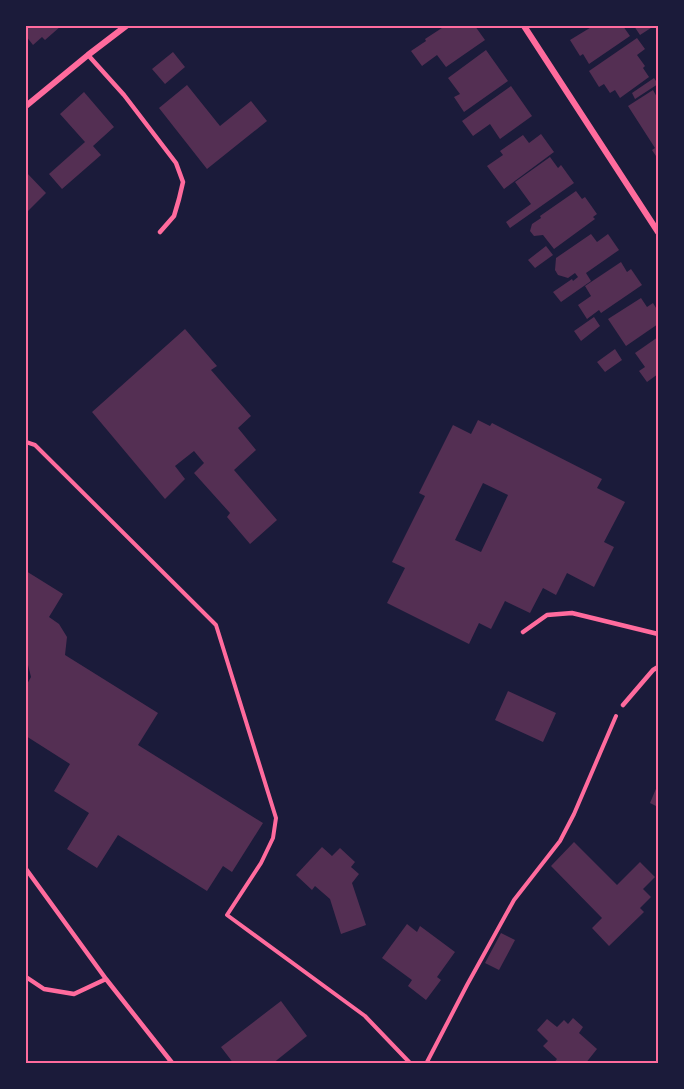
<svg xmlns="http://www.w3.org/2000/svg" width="684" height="1089" font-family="'Asap Condensed',sans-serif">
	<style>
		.building { fill: #542f53; fill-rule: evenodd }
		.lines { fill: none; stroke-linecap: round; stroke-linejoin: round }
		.path { stroke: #ff6b9d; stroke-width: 4 }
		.service { stroke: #ff6b9d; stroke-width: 4.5 }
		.minor { stroke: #ff6b9d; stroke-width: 6 }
		.neatline { fill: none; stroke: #ff6b9d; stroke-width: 2 }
	</style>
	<rect width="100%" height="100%" fill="#1b1b3a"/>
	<!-- building -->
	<path class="building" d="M26,26H61L45,40L42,37L33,45L26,36Z
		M445,26H463L464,27L467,26H475L485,40L446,67L437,55L422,66L411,51L426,41L425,39Z
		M593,26H623L630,36L589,64L583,54L580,56L570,40Z
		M634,26H654L640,35Z
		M637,38L645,49L637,55L645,66L643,68L649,77L620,98L615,90L610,93L604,84L599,87L589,71Z
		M486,50L508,81L464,112L454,97L460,94L448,78Z
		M173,52L185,67L165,84L152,69Z
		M654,78L658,84L635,99L632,93Z
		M187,85L220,126L251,101L267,121L207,169L159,108Z
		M511,86L532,116L500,139L490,124L473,136L462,121Z
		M653,90L658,99V159L652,150L655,148L628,106Z
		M84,92L114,127L93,146L101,155L62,189L49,174L85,142L60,114Z
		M541,134L554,152L504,189L487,166L503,155L500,151L523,135L529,143Z
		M550,157L558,168L561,165L574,183L510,228L506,222L531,204L515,182Z
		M26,172L46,193L26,213Z
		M576,191L582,199L585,197L597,214L593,217L595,219L554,249L543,235L534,236L530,231L532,224L541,218L540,216Z
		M591,234L597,242L608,234L619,250L586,273L591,281L561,302L553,292L572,279L573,281L578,277L575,273L568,278L558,275L555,270L556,258Z
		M546,246L553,255L535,268L528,260Z
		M621,262L627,272L631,269L642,285L601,313L599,310L587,319L578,305L591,296L585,286Z
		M641,298L647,307L653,303L658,311V324L626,346L608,319Z
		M594,317L600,326L581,341L574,331Z
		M185,329L217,366L211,370L251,416L238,428L256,450L234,470L277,520L250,544L227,517L230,513L194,473L204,463L194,451L175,466L185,479L165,499L92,412Z
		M658,337V374L647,382L639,371L645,367L635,353Z
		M615,349L622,360L605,372L597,362Z
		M478,420L490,426L492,423L602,479L597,488L625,502L604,542L614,547L594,587L567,573L556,595L543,588L530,613L505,601L491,629L479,623L469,644L387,603L405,568L392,562L425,496L419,493L453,425L471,434ZM483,483L508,495L481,552L455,540Z
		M26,571L63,594L49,617L59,624L67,637L65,655L158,713L138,745L263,823L232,872L223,866L207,891L118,835L97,868L67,849L89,813L54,791L70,764L26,736V686L31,677L26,657Z
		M508,691L556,713L543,742L495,720Z
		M658,784V807L650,803Z
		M574,842L617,885L640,862L655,877L643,889L651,897L640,908L644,912L609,946L592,928L602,918L551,866Z
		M322,847L332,856L340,848L355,862L351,867L359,874L352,883L366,925L341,934L330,899L315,886L312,890L296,875Z
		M407,924L417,932L420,926L455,952L437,977L441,980L426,1000L408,986L412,980L382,958Z
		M501,933L515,940L499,970L485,963Z
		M281,1001L307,1036L272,1064H234L221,1047Z
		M573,1018L583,1027L579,1033L597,1049L585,1064H553L557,1059L543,1046L548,1041L537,1030L547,1019L557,1027L564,1020L568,1024Z"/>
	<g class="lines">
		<!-- path -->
		<path class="path" d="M26,442L35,445L216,625L276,818L273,838L261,863L227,915L365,1016L411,1064
			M426,1064L467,985L514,900L560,841L574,814L616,716"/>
		<!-- service -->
		<path class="service" d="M88,55L124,95L176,163L183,182L179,199L174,216L160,232
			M523,632L547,615L572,613L658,634
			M623,705L653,670L658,667
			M26,869L106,979L173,1064
			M26,977L44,989L74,994L106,979"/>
		<!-- minor -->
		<path class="minor" d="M524,26L658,232
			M26,106L88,55L126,26"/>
	</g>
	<!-- border -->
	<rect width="684" height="1089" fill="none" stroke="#1b1b3a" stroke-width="54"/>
	<rect x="27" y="27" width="630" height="1035" class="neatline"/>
</svg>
